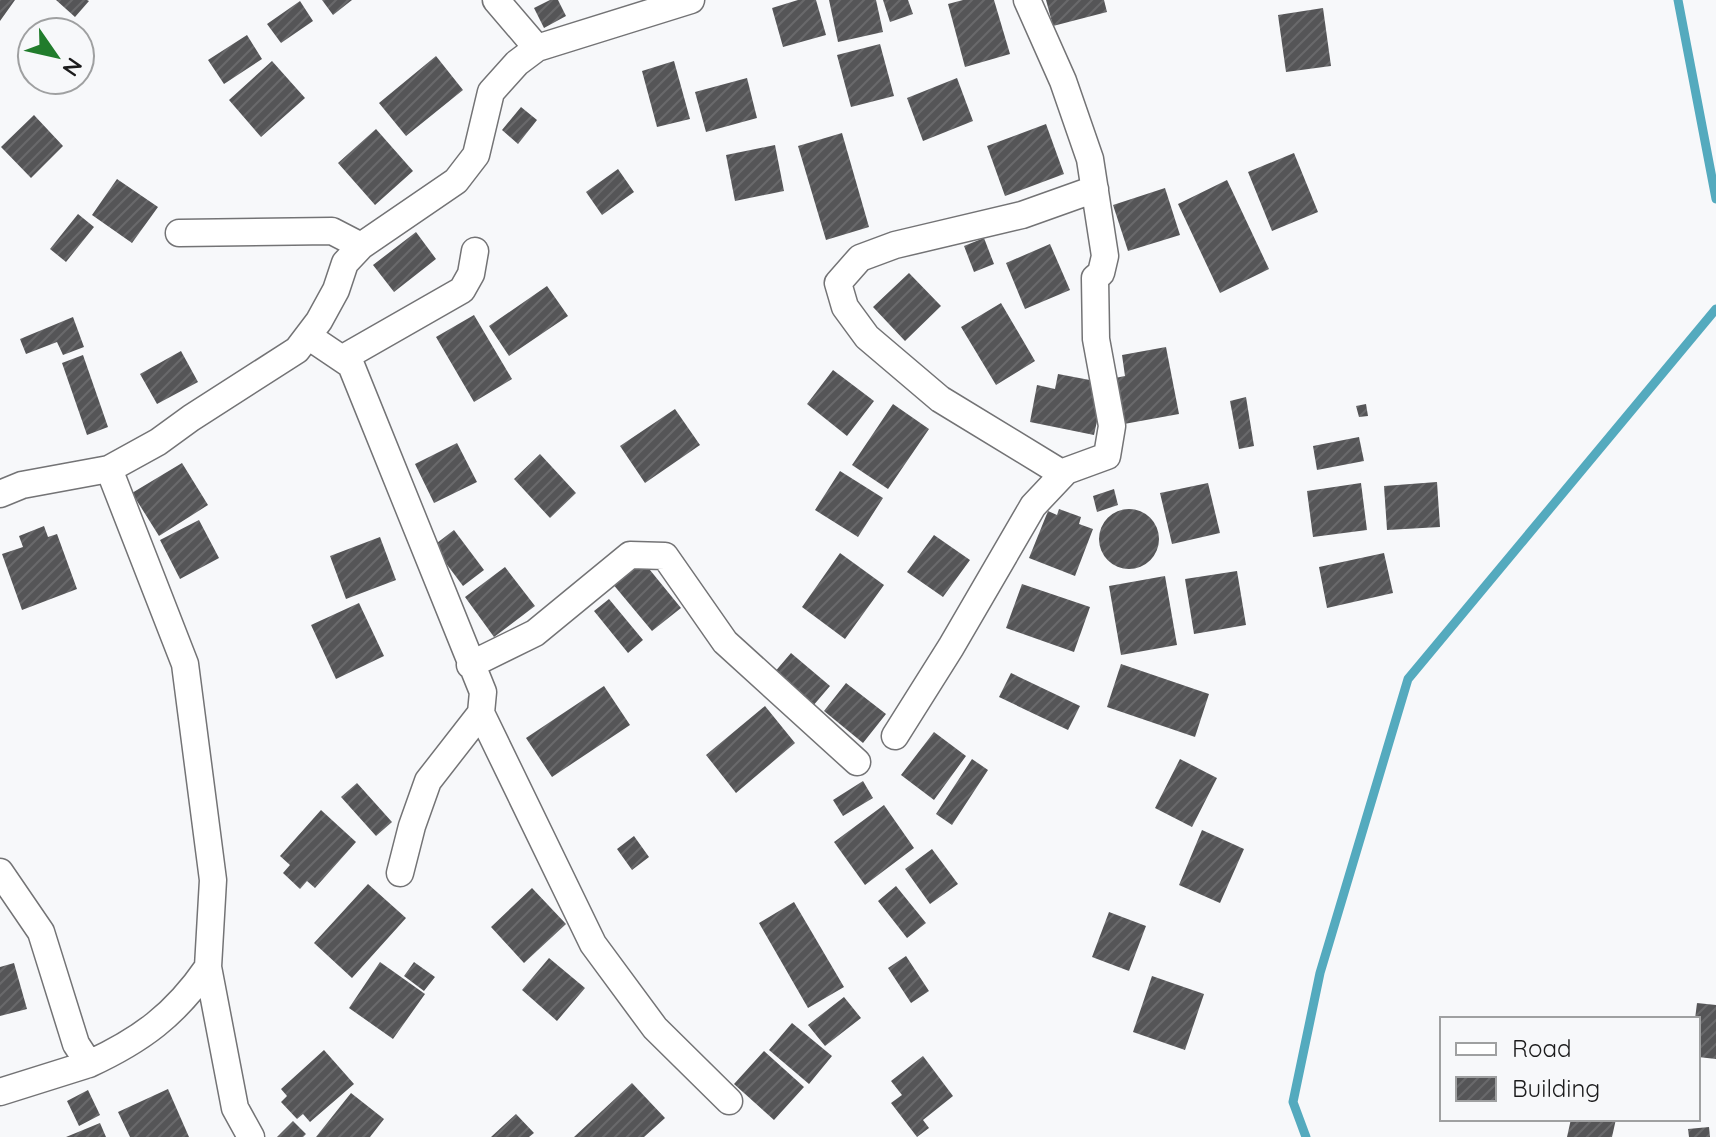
<svg xmlns="http://www.w3.org/2000/svg" width="1716" height="1137" font-family="Quicksand,sans-serif">
	<style>
		.lines { fill: none; stroke-linecap: round; stroke-linejoin: round }
		.stream { stroke: #54aabe; stroke-width: 9 }
		.building { fill: url(#building-hatch) }
		.minor-casing { stroke: #737375; stroke-width: 29 }
		.minor { stroke: #fff; stroke-width: 26 }
	</style>
	<defs>
		<pattern id="building-hatch" width="6" height="6" patternUnits="userSpaceOnUse" patternTransform="scale(2)"><rect width="6" height="6" fill="#555557"/><path d="M-1 1l2-2M0 6l6-6M5 7l2-2" fill="none" stroke="#69696b"/></pattern>
	</defs>
	<rect width="100%" height="100%" fill="#f7f8fa"/>
	<g class="lines">
		<!-- stream -->
		<path class="stream" d="M1678,0L1716,199
			M1306,1137L1293,1102L1320,973L1408,679L1716,309"/>
	</g>
	<!-- building -->
	<path class="building" d="M0,0H15L0,21Z
		M56,0H87L89,1L75,17Z
		M322,0H352L333,15Z
		M550,0H558L566,16L544,28L534,8Z
		M798,0H816L826,35L783,47L772,8Z
		M829,0H876L883,32L838,42Z
		M883,0H908L913,14L890,22Z
		M963,0H994L1010,54L965,67L948,4Z
		M1046,0H1104L1107,12L1053,26Z
		M300,1L313,21L281,43L267,24Z
		M1323,8L1331,66L1286,72L1278,15Z
		M247,35L262,59L224,84L208,60Z
		M880,44L894,96L851,107L837,55Z
		M436,56L463,90L406,136L379,103Z
		M272,61L305,98L261,137L229,100Z
		M674,61L690,119L657,127L642,71Z
		M747,78L757,118L706,132L695,92Z
		M957,78L973,121L923,141L907,98Z
		M521,107L537,120L518,144L502,130Z
		M34,115L63,146L31,178L1,147Z
		M1046,124L1064,174L1005,196L987,146Z
		M376,129L413,171L375,205L338,163Z
		M842,133L869,227L826,240L798,146Z
		M775,145L784,191L735,201L726,155Z
		M1294,153L1318,212L1272,231L1248,172Z
		M618,169L634,192L602,215L586,192Z
		M117,179L158,207L132,243L92,215Z
		M1227,180L1269,269L1220,293L1178,204Z
		M1165,188L1180,235L1128,251L1113,205Z
		M78,214L94,227L66,262L50,249Z
		M416,232L436,259L394,292L373,265Z
		M984,238L994,264L974,272L964,246Z
		M1050,244L1070,290L1025,309L1006,263Z
		M909,273L941,306L905,341L873,307Z
		M547,286L568,316L509,356L489,326Z
		M1001,303L1035,361L996,385L961,327Z
		M474,315L512,379L474,402L436,337Z
		M73,317L84,347L63,355L57,342L26,354L20,339Z
		M1166,347L1179,414L1124,424L1115,378L1125,376L1122,355Z
		M181,351L198,382L157,404L140,374Z
		M83,355L108,427L87,435L62,363Z
		M833,370L874,401L847,436L807,404Z
		M1058,374L1095,381L1092,396L1102,398L1094,435L1030,422L1037,385L1055,389Z
		M1246,397L1254,446L1239,449L1230,401Z
		M893,404L929,429L888,489L852,465Z
		M1366,404L1368,416L1359,417L1356,406Z
		M675,409L700,445L645,483L620,446Z
		M1359,437L1364,461L1317,470L1313,446Z
		M457,443L477,482L434,503L415,464Z
		M540,454L576,493L550,518L514,479Z
		M182,463L208,505L159,536L132,493Z
		M840,471L883,498L858,537L815,510Z
		M1437,482L1440,527L1387,530L1384,486Z
		M1208,483L1220,533L1172,544L1160,493Z
		M1361,483L1367,530L1313,537L1307,491Z
		M1114,489L1118,505L1097,512L1093,496Z
		M1099 539a30 30 0 1 1 60 0a30 30 0 1 1-60 0Z
		M1059,509L1081,517L1079,524L1093,529L1075,576L1029,558L1048,511L1057,515Z
		M199,520L219,558L180,579L160,540Z
		M44,526L48,537L57,534L77,589L22,610L2,554L23,547L19,536Z
		M454,530L484,570L463,586L433,546Z
		M934,535L970,560L943,597L907,572Z
		M380,537L396,580L346,599L330,556Z
		M840,553L884,585L845,639L802,607Z
		M1384,553L1393,593L1327,608L1319,567Z
		M641,559L681,608L652,631L612,583Z
		M505,567L535,606L494,637L465,597Z
		M1237,571L1246,625L1194,634L1185,579Z
		M1165,576L1177,645L1121,655L1109,586Z
		M1022,584L1090,607L1074,652L1006,628Z
		M609,599L643,640L628,653L594,611Z
		M359,603L384,656L336,679L311,625Z
		M791,653L830,686L812,707L773,674Z
		M1121,664L1209,694L1195,737L1107,707Z
		M1011,673L1080,706L1068,730L999,697Z
		M846,683L886,714L863,743L824,711Z
		M604,686L630,725L552,777L526,738Z
		M765,706L795,743L736,793L706,755Z
		M934,732L966,756L934,800L901,775Z
		M972,759L988,770L952,825L936,814Z
		M1180,759L1217,778L1192,827L1155,808Z
		M863,781L873,798L843,816L833,800Z
		M357,783L392,822L376,836L341,797Z
		M884,805L914,848L865,885L834,842Z
		M321,810L356,842L315,888L307,881L300,889L283,873L290,865L280,856Z
		M1202,830L1244,849L1220,903L1179,885Z
		M634,836L649,857L632,870L617,849Z
		M932,849L958,884L930,904L905,869Z
		M368,884L406,918L352,978L314,943Z
		M896,886L926,923L907,938L878,901Z
		M532,888L566,924L524,963L491,927Z
		M794,902L844,987L808,1008L759,923Z
		M1109,912L1146,926L1129,971L1092,957Z
		M906,956L929,991L911,1003L888,968Z
		M549,958L585,988L557,1021L522,990Z
		M380,962L425,994L393,1039L349,1008Z
		M414,962L435,977L424,991L404,976Z
		M14,963L27,1009L0,1016V967Z
		M1152,976L1204,994L1185,1050L1133,1032Z
		M844,997L861,1018L825,1046L808,1025Z
		M1697,1003L1716,1005V1059L1698,1057V1019H1695Z
		M792,1023L832,1056L809,1084L769,1050Z
		M324,1050L354,1084L310,1122L303,1114L297,1119L281,1102L287,1096L281,1089Z
		M764,1051L804,1087L774,1120L734,1084Z
		M923,1056L953,1096L923,1120L929,1128L917,1137L891,1103L902,1095L891,1081Z
		M632,1083L665,1118L644,1137H574Z
		M168,1089L189,1137H130L118,1112Z
		M88,1090L100,1115L79,1126L67,1101Z
		M351,1093L384,1119L370,1137H316Z
		M516,1114L534,1133L529,1137H491Z
		M1571,1119H1616L1612,1137H1567Z
		M293,1121L306,1134L303,1137H277Z
		M100,1123L106,1137H66Z
		M1709,1127L1710,1137H1689L1688,1129Z"/>
	<g class="lines">
		<defs>
			<path id="minor" d="M496,0L537,48
				M179,233L332,231L361,246
				M308,336L351,365L483,692L481,713L428,781L412,826L400,873
				M343,358L462,290L471,274L475,251
				M109,469L185,664L213,880L208,967
				M1063,474L940,399L867,337L845,307L838,283L860,258L895,245L1022,215L1095,189
				M0,494L22,485L109,469L158,442L191,418L297,350L319,321L336,290L345,263L361,246L456,181L476,155L491,92L517,63L537,48L691,0
				M470,665L535,633L630,555L665,556L725,642L857,762
				M481,713L593,944L655,1028L729,1101
				M895,736L951,647L1033,506L1066,471L1107,456L1112,426L1096,339L1095,278L1101,273L1105,256L1090,159L1063,81L1027,0
				M0,872L41,932L76,1044L89,1064C141,1040 175,1015 208,967L235,1108L251,1137
				M0,1092L89,1064"/>
		</defs>
		<!-- minor casing -->
		<use href="#minor" class="minor-casing"/>
		<!-- minor -->
		<use href="#minor" class="minor"/>
	</g>
	<!-- legend -->
	<rect x="1440" y="1017" width="260" height="104" fill="#f7f8fa" stroke="#9fa0a1" stroke-width="2"/>
	<rect x="1456" y="1043" width="40" height="12" fill="#ffffff" stroke="#9fa0a1" stroke-width="2"/>
	<text x="1512" y="1057" font-size="24" fill="#1b1b1c">Road</text>
	<rect x="1456" y="1077" width="40" height="24" fill="url(#building-hatch)" stroke="#9fa0a1" stroke-width="2"/>
	<text x="1512" y="1097" font-size="24" fill="#1b1b1c">Building</text>
	<!-- north arrow -->
	<g transform="translate(56 56) rotate(124)"><circle r="38" fill="#f7f8fa" stroke="#9fa0a1" stroke-width="2"/>
	<path d="M0-6L14 30L0 20L-14 30Z" fill="#217c2c"/>
	<text y="-12" font-size="22" font-weight="bold" text-anchor="middle" fill="#1b1b1c">N</text>
	</g>
</svg>
